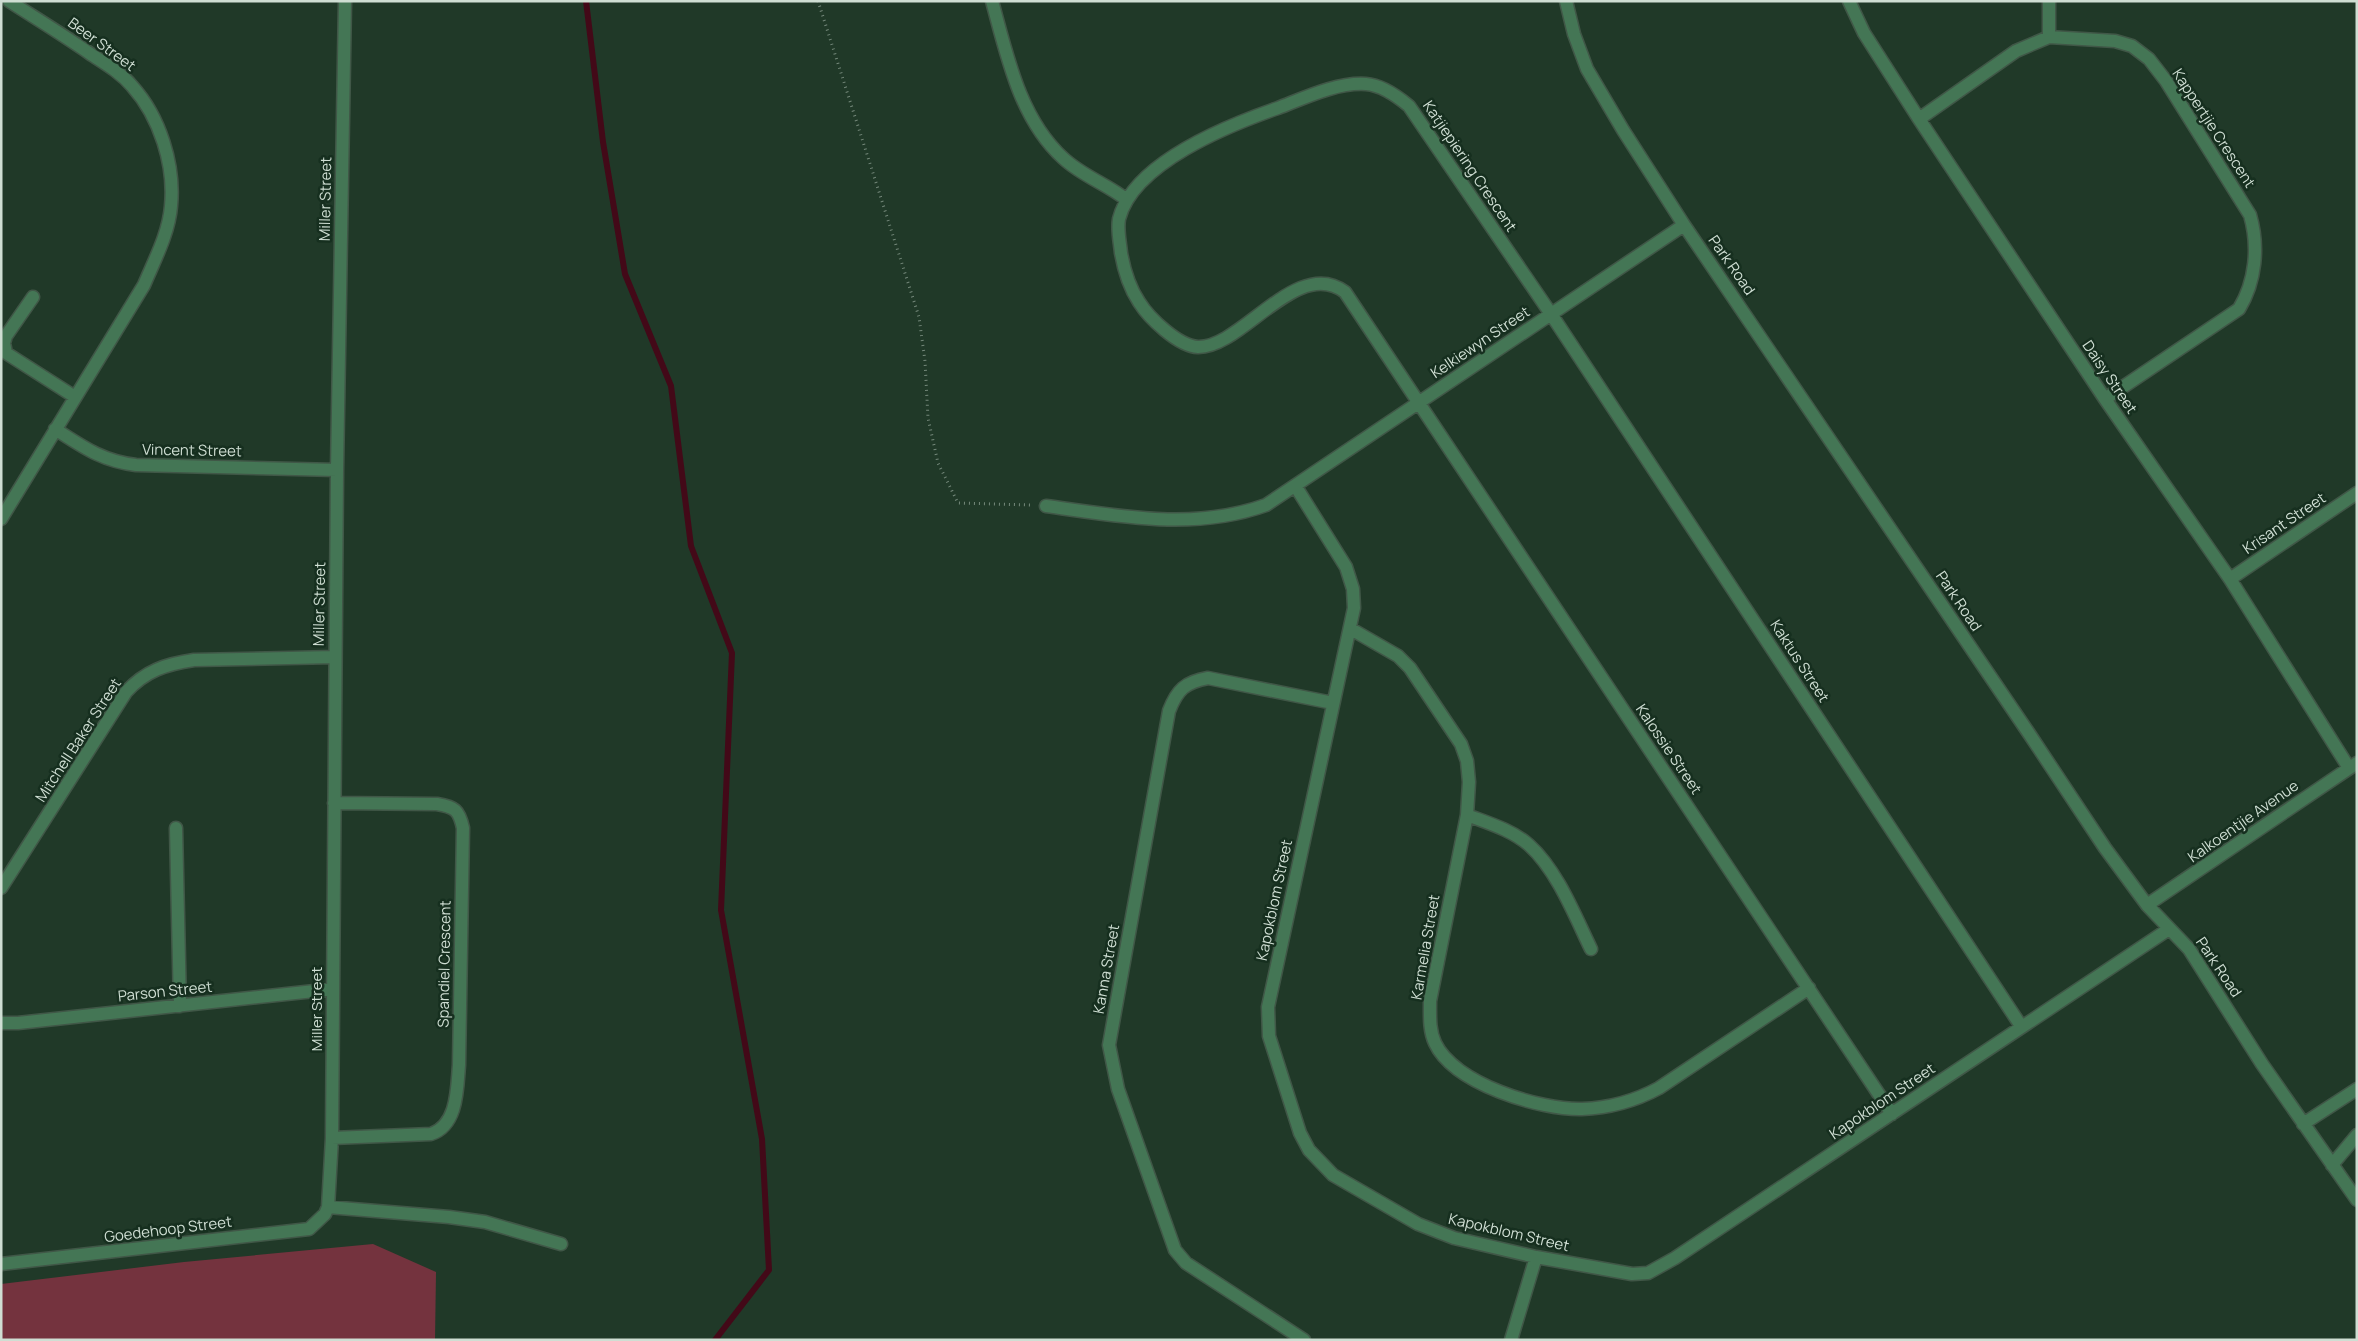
<svg xmlns="http://www.w3.org/2000/svg" width="2358" height="1341" font-family="Manrope,sans-serif">
	<style>
		.green { fill: #74333e }
		.lines { fill: none; stroke-linecap: round; stroke-linejoin: round }
		.stream { stroke: #430918; stroke-width: 6 }
		.minor-casing { stroke: #405747; stroke-width: 15 }
		.path { stroke: #74887a; stroke-width: 3; stroke-dasharray: 1 4; stroke-linecap: butt }
		.minor { stroke: #447655; stroke-width: 12 }
		.labels { text-anchor: middle; dominant-baseline: central; stroke-width: 5; stroke-linejoin: round; paint-order: stroke }
		.street-label { font-size: 15px; fill: #cfded3; stroke: #162f1f }
	</style>
	<rect width="100%" height="100%" fill="#203928"/>
	<!-- green -->
	<path class="green" d="M373,1244L436,1272L435,1340H1V1284L184,1262Z"/>
	<g class="lines">
		<!-- stream -->
		<path class="stream" d="M586,1L603,142L625,274L671,386L691,546L732,653L721,910L762,1139L769,1270L715,1340"/>
		<defs>
			<path id="minor" d="M992,1C1007,56 1020,119 1063,158C1082,176 1107,184 1127,200
				M1566,1L1574,34L1587,69L1623,130L1684,225L2030,735L2105,848L2147,905L2189,949L2262,1064L2357,1200
				M1849,1L1864,33L1919,119L2105,399L2230,579L2349,768
				M2049,37V1
				M1919,119L2016,51L2049,37L2115,41L2132,46L2149,59L2166,81L2250,215C2259,246 2256,281 2239,309L2105,399
				M33,297L6,336L4,343L6,353L75,397
				M55,429C83,447 102,461 136,465L337,470
				M1296,487L1346,567L1353,589L1354,608L1268,1007L1269,1036L1300,1133L1309,1150L1333,1175L1418,1224L1454,1238L1536,1257L1632,1274L1648,1273L1675,1258L2169,929
				M1046,506C1119,516 1194,531 1266,505L1684,225
				M1,519L144,285C154,261 169,233 171,206C175,165 160,117 132,86C121,73 106,64 92,55C65,36 37,19 9,1
				M2230,579L2357,493
				M1351,629L1398,656L1410,668L1461,744L1467,761L1469,782L1467,815L1430,1001C1430,1016 1429,1030 1435,1043C1454,1084 1540,1110 1582,1109C1610,1108 1635,1101 1659,1088L1809,988
				M1467,815C1488,823 1512,830 1529,845C1557,870 1575,916 1591,949
				M176,828L180,1006
				M1,888L126,692C145,671 166,664 194,660L335,657
				M2147,905L2357,763
				M1,1023H18L333,989
				M1892,1114L1345,292C1297,256 1242,348 1198,347C1178,346 1149,318 1139,302C1129,287 1124,270 1121,253C1120,242 1117,230 1119,219C1133,163 1229,125 1278,108C1304,98 1337,82 1366,84C1382,85 1397,96 1409,106L1551,314L2021,1026
				M2303,1124L2357,1089
				M332,1138L431,1134C458,1125 457,1088 459,1065L463,828C459,810 455,807 437,804L334,803
				M2332,1165L2357,1135
				M328,1207L449,1217L485,1222L561,1244
				M1,1264L309,1229L325,1214L328,1207L332,1138L337,470L345,1
				M1304,1340L1186,1263L1175,1250L1118,1089L1109,1045L1169,711C1177,690 1185,682 1208,678L1333,703
				M1511,1340L1536,1257"/>
		</defs>
		<!-- minor casing -->
		<use href="#minor" class="minor-casing"/>
		<!-- path -->
		<path class="path" d="M818,1L919,317L925,361L928,418L938,463L958,503L1030,505"/>
		<!-- minor -->
		<use href="#minor" class="minor"/>
	</g>
	<g class="labels">
		<!-- street labels -->
		<g class="street-label">
			<text transform="translate(102 44) rotate(36)">Beer Street</text>
			<text transform="translate(2214 128) rotate(57)">Kappertjie Crescent</text>
			<text transform="translate(1470 166) rotate(56)">Katjiepiering Crescent</text>
			<text transform="translate(325 199) rotate(-89)">Miller Street</text>
			<text transform="translate(1732 265) rotate(55)">Park Road</text>
			<text transform="translate(1480 342) rotate(-34)">Kelkiewyn Street</text>
			<text transform="translate(2110 377) rotate(56)">Daisy Street</text>
			<text transform="translate(192 450) rotate(1)">Vincent Street</text>
			<text transform="translate(2284 523) rotate(-34)">Krisant Street</text>
			<text transform="translate(1959 601) rotate(56)">Park Road</text>
			<text transform="translate(319 604) rotate(-89)">Miller Street</text>
			<text transform="translate(1800 661) rotate(57)">Kaktus Street</text>
			<text transform="translate(78 740) rotate(-57)">Mitchell Baker Street</text>
			<text transform="translate(1669 749) rotate(56)">Kalossie Street</text>
			<text transform="translate(2243 821) rotate(-35)">Kalkoentjie Avenue</text>
			<text transform="translate(1274 900) rotate(-78)">Kapokblom Street</text>
			<text transform="translate(1425 947) rotate(-80)">Karmelia Street</text>
			<text transform="translate(444 964) rotate(-89)">Spandiel Crescent</text>
			<text transform="translate(2219 967) rotate(56)">Park Road</text>
			<text transform="translate(1106 969) rotate(-80)">Kanna Street</text>
			<text transform="translate(165 991) rotate(-6)">Parson Street</text>
			<text transform="translate(316 1009) rotate(-90)">Miller Street</text>
			<text transform="translate(1882 1101) rotate(-34)">Kapokblom Street</text>
			<text transform="translate(168 1229) rotate(-7)">Goedehoop Street</text>
			<text transform="translate(1509 1232) rotate(13)">Kapokblom Street</text>
		</g>
	</g>
	<!-- border -->
	<rect width="2358" height="1341" fill="none" stroke="#cfded3" stroke-width="5"/>
</svg>
